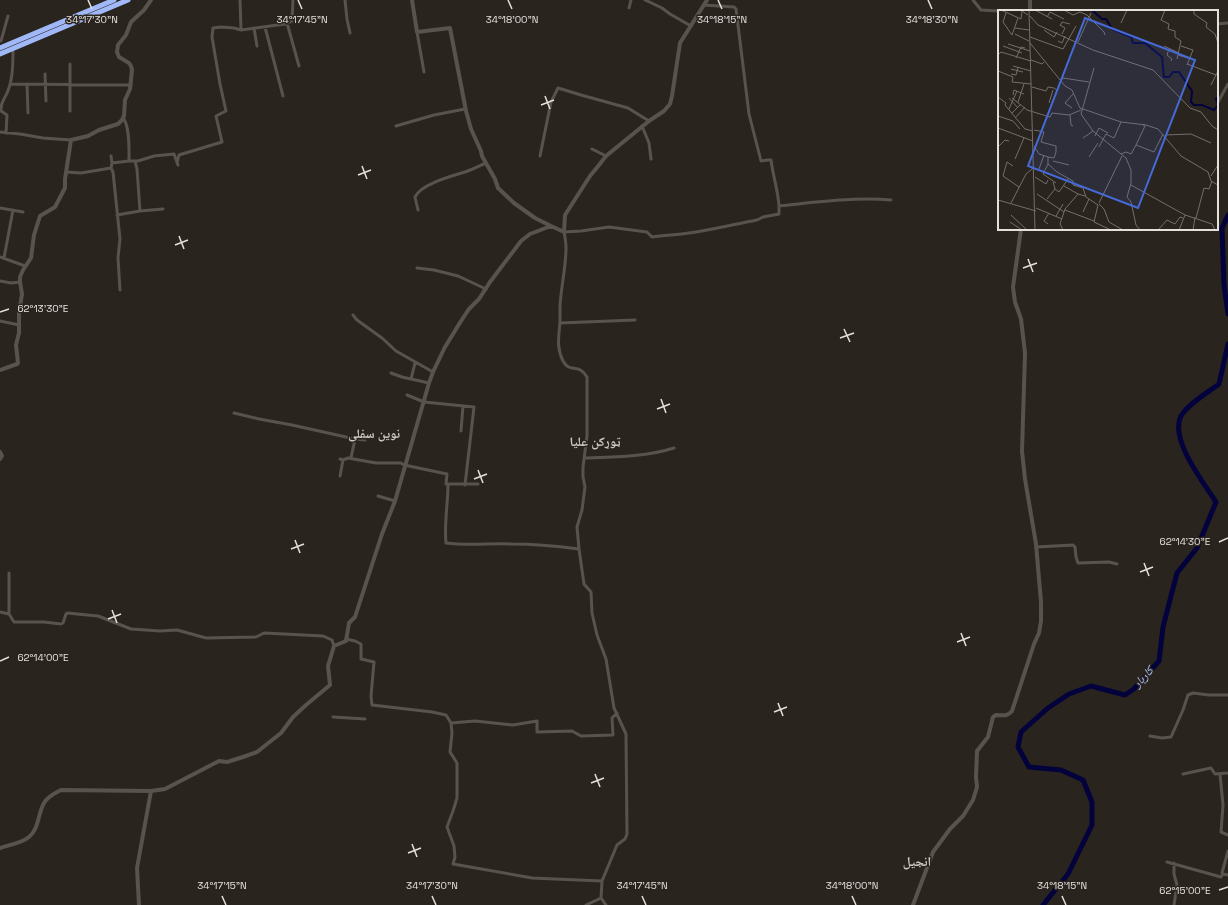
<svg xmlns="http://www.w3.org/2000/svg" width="1228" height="905" font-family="'Space Grotesk','Noto Naskh Arabic',sans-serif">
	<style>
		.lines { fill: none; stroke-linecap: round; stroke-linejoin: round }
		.river { stroke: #03023c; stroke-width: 5 }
		.street { stroke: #59534d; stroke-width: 3 }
		.secondary { stroke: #59534d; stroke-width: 4 }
		.highway { stroke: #a0b8f8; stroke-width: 5 }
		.ticks { fill: none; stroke: #e4e0dc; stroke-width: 1.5 }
		.labels { text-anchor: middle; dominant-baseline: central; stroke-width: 3; stroke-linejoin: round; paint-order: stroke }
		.water-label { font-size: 12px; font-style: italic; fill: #abc0f7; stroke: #2a241f }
		.quarter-label { font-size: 13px; font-weight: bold; fill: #cdc6be; stroke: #2a241f }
		.inset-river { fill: none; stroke: #03023c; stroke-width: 2 }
		.inset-road { fill: none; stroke: #746f6b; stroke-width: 1 }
		.view { fill: #456bd9; fill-opacity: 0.15; stroke: #456bd9; stroke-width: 2 }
		.inset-edge { fill: none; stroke: #e4e0dc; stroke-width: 2 }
		.ticks-label { font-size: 10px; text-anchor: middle; fill: #e4e0dc; stroke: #2a241f; stroke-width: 3; stroke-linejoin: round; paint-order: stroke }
	</style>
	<rect width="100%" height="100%" fill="#2a241f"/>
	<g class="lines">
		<!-- river -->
		<path class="river" d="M1228,215L1222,228L1224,285L1228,314
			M1043,905L1068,874L1092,825V802L1083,780L1061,770L1029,767L1018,747L1021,732L1048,708L1069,694L1091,686L1125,695L1134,689L1159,661L1163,627L1177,573L1197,548L1216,502C1204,483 1169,439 1181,416C1188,404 1207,393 1219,384L1228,344"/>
		<!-- street -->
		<path class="street" d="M240,0L241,30
			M345,0L347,19L350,33
			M645,0L662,8L670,14L691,26
			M973,0L981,10L999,11
			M704,5L734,7L736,9L749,114L761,161L768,160H771C773,176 778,190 779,206
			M629,8L631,0
			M287,23L299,66
			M1217,24L1228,23
			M265,27L283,96
			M254,28L257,46
			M417,32L424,72
			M1,41L8,16
			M45,74L46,101
			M10,84L131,85
			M27,84L28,113
			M1217,104L1228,84
			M70,111V64
			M123,118C130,126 129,150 129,161H138L154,156L174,154L178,165
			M396,126L434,115L465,109
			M642,126L649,143L651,159
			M0,132L20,134L43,138L71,140
			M6,133L7,115L1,111C0,103 4,100 7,93C13,80 13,63 13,49
			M592,149L606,156
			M111,156L112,163
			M540,156L551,102L558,88L581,95L628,108L649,121
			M135,161L137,169L140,211
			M177,163L179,155L222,142L216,116L226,111L220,84L212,37L213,28L221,27L234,28L241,30L285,24L292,21L293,0
			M111,168L113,172L120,239L118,258L120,290
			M66,172L81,173L111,168L112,163L129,161
			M0,208L23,212
			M418,210L415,197C421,184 452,176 465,172C472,170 479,166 486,163
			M117,215L140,211L163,209
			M0,257L25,266
			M4,258L13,210
			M417,268L434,270L458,276L486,289
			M0,281L11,283L20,282
			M353,315L357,320L382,338L396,351L433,372
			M0,321L19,325
			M560,323L635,320
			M391,373L402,377L429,383
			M411,379L415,363
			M407,395L424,402L474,407L465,485
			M234,413L259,419L292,425L355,439L365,440
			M461,431L463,406
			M351,458L355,439
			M584,458C613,457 646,457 674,448
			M340,459L343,460L348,458L376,463H401L404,465L447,474L446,484H448C448,504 444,523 446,543C468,546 489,543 511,544C534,544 556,546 579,549
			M340,476L343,460
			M448,484H478
			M378,496L395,501
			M1036,547L1073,545L1075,547L1076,557L1078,563L1109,562L1117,564
			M0,612L9,614L14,622H44L61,624L63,623L66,614L67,613L98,616L131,629L160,631L177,630L206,638L256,637L264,633L323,636L332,640L334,646
			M9,614V573
			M346,639L355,641L361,644V659L374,662L371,696L372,705L432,712L446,715L451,723L452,733L450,752L457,763V798L453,811L447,827L454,846L455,857L453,864L532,878L602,881
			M333,717L365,719
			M451,723L475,721L513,725L537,721V732L572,731L581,736L613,735L612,718L617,713
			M1150,736L1162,738L1171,737L1183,710L1188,695L1193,693L1209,695H1228
			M1183,774L1211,768L1215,774L1228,773
			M1220,774L1223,805L1221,832L1228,835
			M1167,862L1221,877L1223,874L1228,875
			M1223,874L1222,873L1228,851
			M601,898L606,905
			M586,905L601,898L602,881L617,845L625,839L627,834L626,734L614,708L606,659L597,635L592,613L591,592L584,584L579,549L577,527L582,510L585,487L583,477V467L587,436V377C578,362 570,374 563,361C556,347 559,336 560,322C560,317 560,311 560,306C561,287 566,267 566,248C566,243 565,237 564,232L581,231L609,227L647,232L652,237C664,235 677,235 689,233C712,230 735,224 757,220L763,217L779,214V206C816,202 854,197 891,200
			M1174,905L1177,885L1174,874V863"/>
		<!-- secondary -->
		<path class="secondary" d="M412,0L417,32L450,28L466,111L471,129L481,151L482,156L495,179L498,188L514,203L535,218L551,226
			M1030,11V0
			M0,370L17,364L18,363L16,345L19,333V313L22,294L20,282V277L23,270L31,258L34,235L40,216L55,207L65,188V179L71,140L88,136L99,130L118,124L122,120L124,116L125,100L130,89L132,70L131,66L129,63L119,57L117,52L118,45L126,35L131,22L144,10L151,0
			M0,452L2,456L0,459
			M0,848C9,845 22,843 29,837C39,829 38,813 44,803C48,796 55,793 61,790L151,791L165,789L219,761L227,762L243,757L257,752L281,733L293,717L306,705L330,685L328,666L334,646L346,641L349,623L355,617L382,534L395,501L429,383L433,372L445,347L461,321L469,309L479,299L490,282L521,241L530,234L551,226L564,232L565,215L590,176L599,165L606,156L649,121L664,111L670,104L672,96L680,43L707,0
			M139,905L137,868L151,791
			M913,905L933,852L950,829L963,816L973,800L977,787L976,777L977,751L988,737L993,717L996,715C1003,715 1007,717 1012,711L1034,644L1039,633L1041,621V602L1036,544L1025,479L1022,451L1025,353L1021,319L1015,302L1013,287L1021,229"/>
		<!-- highway -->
		<path class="highway" d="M0,48L114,0
			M0,54L128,0"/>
	</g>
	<!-- ticks -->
	<path class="ticks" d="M88,0L92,9M298,0L302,9M508,0L512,9M718,0L722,9M928,0L932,9M545,96L550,109M541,105L554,100M362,166L367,179M358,175L371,170M179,236L184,249M175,245L188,240M1028,259L1033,272M1023,268L1037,263M0,312L9,309M844,329L850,342M840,338L854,333M661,399L666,413M657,409L670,404M478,470L483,483M474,479L487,474M295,540L300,553M1219,542L1228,538M291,549L304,544M1144,563L1149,576M1140,572L1153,567M112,610L117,623M108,619L121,614M961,633L966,646M957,642L970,637M0,661L9,657M778,703L783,716M774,712L787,707M595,774L600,787M591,783L604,778M412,844L417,857M408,853L421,848M1219,890L1228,887M222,896L226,905M432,896L436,905M642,896L646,905M852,896L856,905M1062,896L1066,905"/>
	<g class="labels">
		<!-- water labels -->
		<g class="water-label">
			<text transform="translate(1143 677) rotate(-46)">کاربار</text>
		</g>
		<!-- quarter labels -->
		<g class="quarter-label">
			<text x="374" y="433">نوین سفلى</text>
			<text x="595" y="441">ټوړکن علیا</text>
			<text x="917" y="861">انجيل</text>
		</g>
	</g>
	<!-- overview -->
	<g transform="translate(998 10)">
		<rect width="220" height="220" fill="#2a241f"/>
		<path class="inset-river" d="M94,0L104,9H108L114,19L133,27L135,33H147L164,47L166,67H171L175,62H181L194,81L193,92L196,95H204L216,100L220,95L218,89L220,87"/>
		<path class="inset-road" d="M3,0L23,9L24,1L30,5M31,0L37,220M37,0L54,9M66,0L75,5L82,2L89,5L106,22L107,25M167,0L163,10L171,14L170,19L177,21V27L183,31L179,49M196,0V4L209,13L208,17L217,24L220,33M8,3L5,12L14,25L20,8M32,6L40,15L95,40L155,60L192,98L203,102L214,116L220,120M49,7L52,2L66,9M123,13L129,0M62,15L67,18L64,24M62,16L64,12L72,14M17,18L31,20M46,20L56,27L59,22M17,24L31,31M32,27L65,39L78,16M60,31L64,33L67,26M80,32L93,3M32,33L67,76L74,80L82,98L123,112L148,115L160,119L183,146L210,162L213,171L220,175M10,34L32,41M5,36L24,43M166,36L181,43M183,36L195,40L189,55M171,39L169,45L174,49L173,51M0,45L3,42L33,51M180,45L193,49M18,48L23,37L27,38M33,50L44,54L46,52M189,54L218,65M15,56L33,61M96,58L83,104L95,121L128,148L133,160V173L129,187L133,192L138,215L142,220M13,59L25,62M0,61L15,67L14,72L33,74M13,64L18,65L20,57M63,71L65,68L91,72M213,75L220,61M34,77L48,81L50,77L56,78L60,81M15,85L16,80L26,84M0,87L8,93L7,95L27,119L35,121M11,88L20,98M14,88L29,100L52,107L54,103L71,105L83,100M20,92L26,74M51,93L55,80M74,98L67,93L75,84M11,99L19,81M14,103L23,94M72,105L73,115L75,116M0,106L15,111L22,119M17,108L27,97M0,118L35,131M36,120L46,122L43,132L58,136V142M167,125L193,124L213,133M97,126L101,118L110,123M85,128L95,121M138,135L147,116L145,115M36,136L41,144L50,147V154L59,162L75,171V175L85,178L88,187L100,195L96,212L113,220M0,137L7,130L11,131M101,137L108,124L116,128L123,112M123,144L128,142L133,144L138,135L156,142L165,124M50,147L56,148L58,142M91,147L100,133M17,149L26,128M55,151L71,155M50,154L45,164L58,173M15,156L9,152L5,166L21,177M41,159L46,145M213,166L220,155M37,167L48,174L50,170M55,172L57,179L61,182L70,169M133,175L187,205L214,214L217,220M66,176L80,184M39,184L66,202M49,189L57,179M0,190L38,201M13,193L28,164L35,158M101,193L124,146M101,194L106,199L111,212L125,220M38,198L64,209M67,200L96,211M85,202L91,189M13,205L29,220M58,206L65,194M198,208L206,178L211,179L214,171M12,212L24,220M50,214L46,211L51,203M65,220L62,214L67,199L80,184L87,186M160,220L169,210L177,214L182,207L185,208M181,220L187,205M195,220L197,207"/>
		<path class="view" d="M87,8L197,50L140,198L30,156Z"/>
		<rect width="220" height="220" class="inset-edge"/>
	</g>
	<g class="ticks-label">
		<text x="92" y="23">34°17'30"N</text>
		<text x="302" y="23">34°17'45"N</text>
		<text x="512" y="23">34°18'00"N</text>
		<text x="722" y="23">34°18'15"N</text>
		<text x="932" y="23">34°18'30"N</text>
		<text x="43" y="312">62°13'30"E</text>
		<text x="1185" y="545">62°14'30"E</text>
		<text x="43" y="661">62°14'00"E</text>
		<text x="222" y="889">34°17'15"N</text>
		<text x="432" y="889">34°17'30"N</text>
		<text x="642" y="889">34°17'45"N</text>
		<text x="852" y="889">34°18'00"N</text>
		<text x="1062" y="889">34°18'15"N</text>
		<text x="1185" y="894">62°15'00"E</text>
	</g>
</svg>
